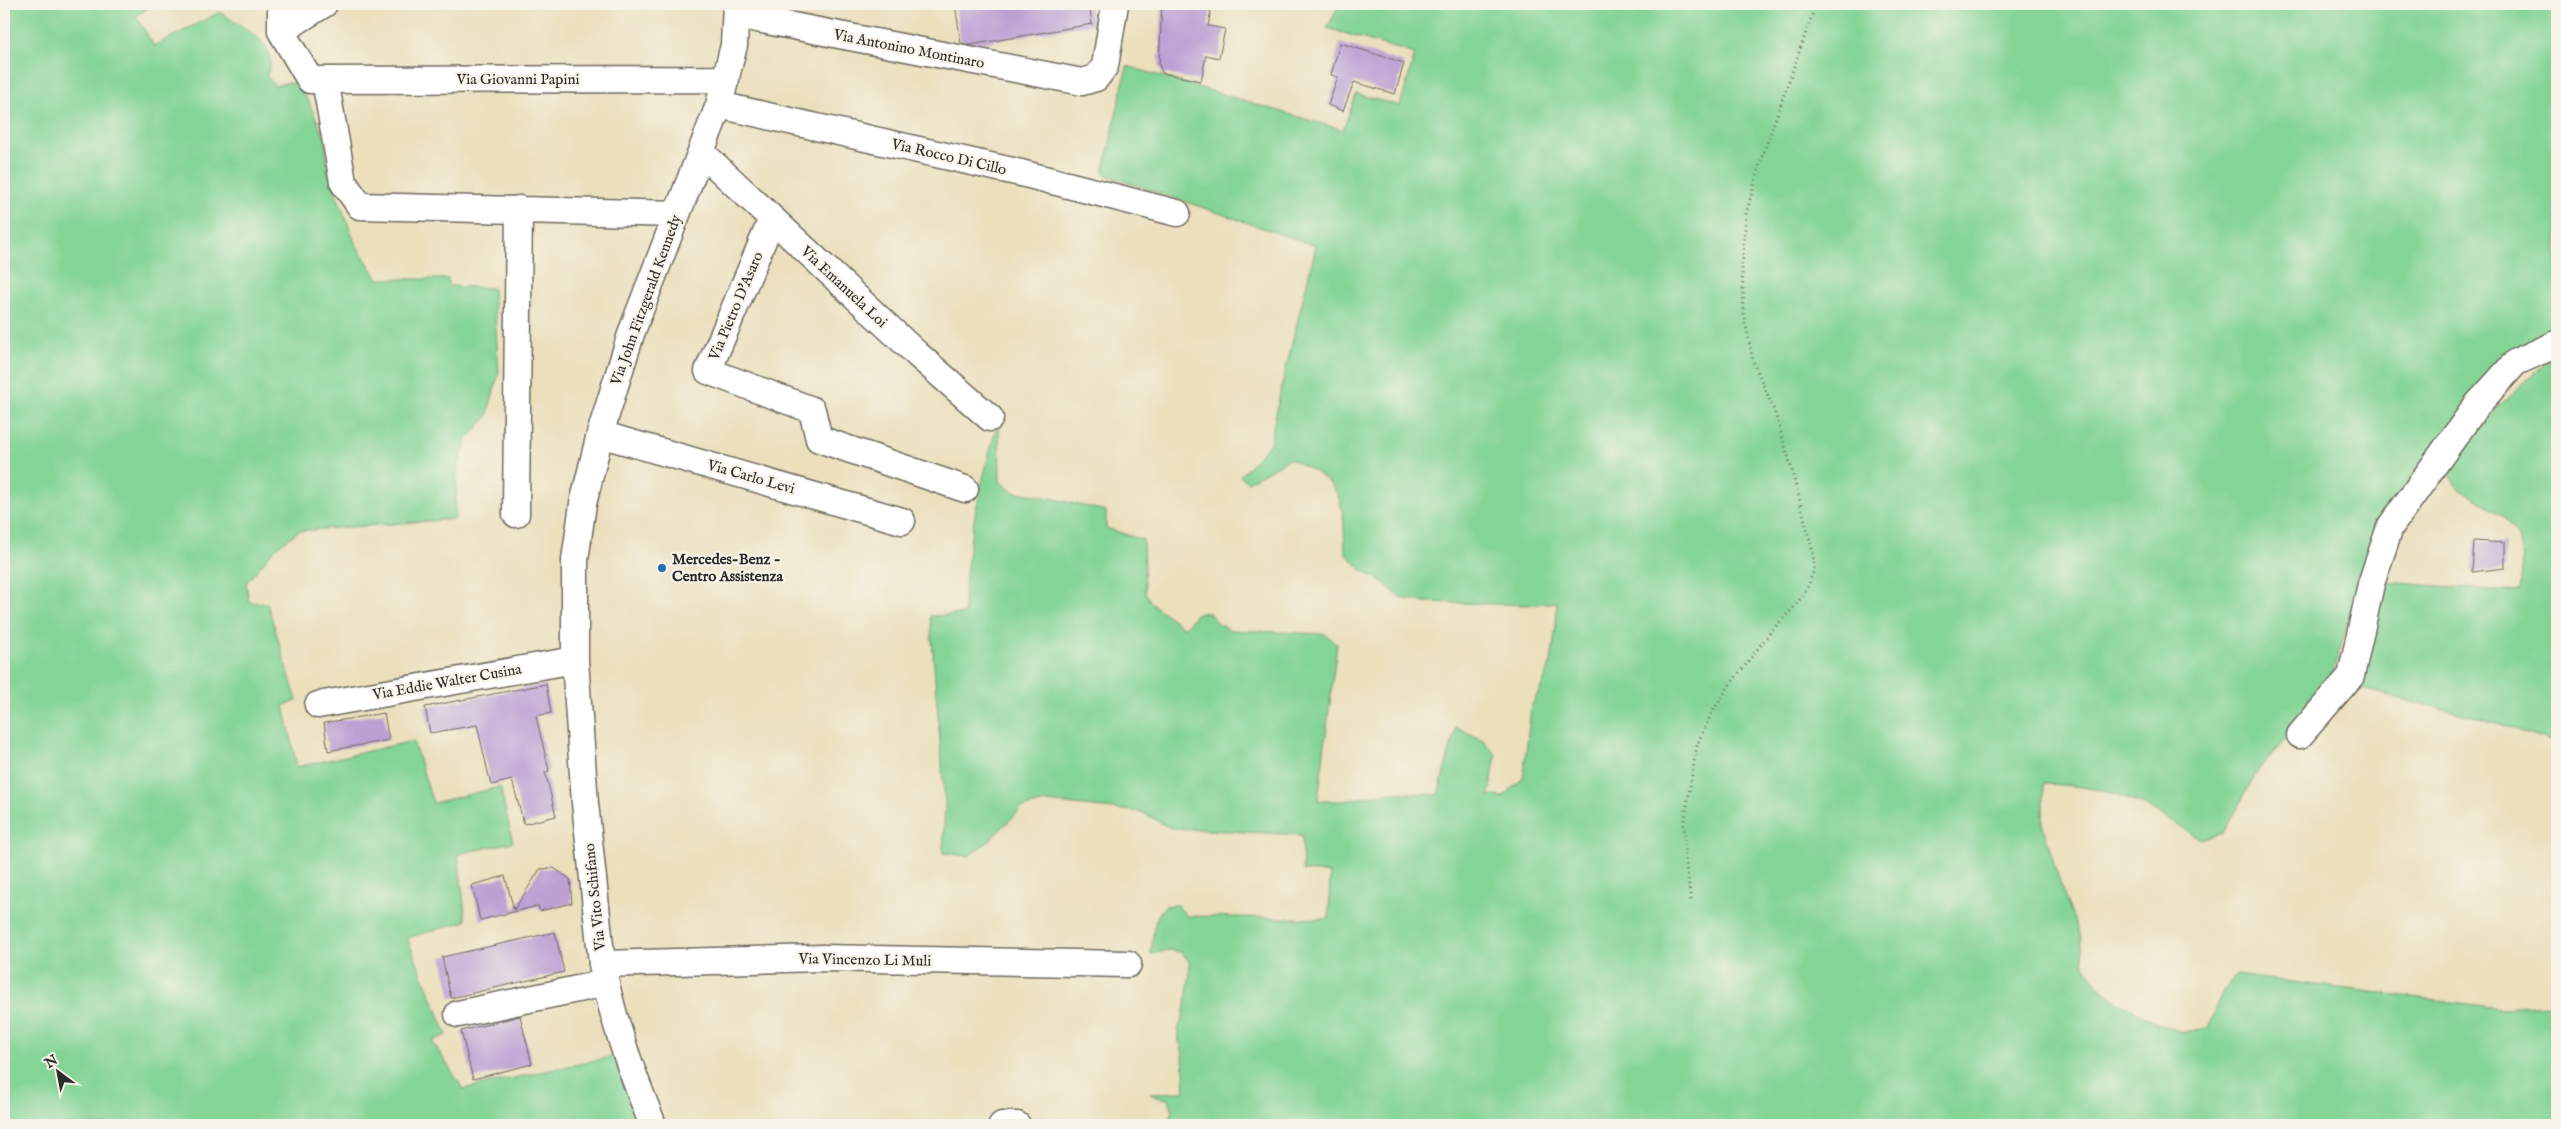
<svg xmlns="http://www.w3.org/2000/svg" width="2561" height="1129" font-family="'IM FELL English',serif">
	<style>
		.green { fill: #83d495; stroke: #578060 }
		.building { fill: #bca0d4 }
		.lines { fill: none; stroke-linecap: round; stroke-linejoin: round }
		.minor-casing { stroke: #6e6a5e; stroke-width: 29 }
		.path { stroke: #6e6a5e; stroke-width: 3; stroke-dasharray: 1 4; stroke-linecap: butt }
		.minor { stroke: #fff; stroke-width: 26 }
		.poi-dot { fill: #1f6fb2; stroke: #f7f3e8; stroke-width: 2 }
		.labels { text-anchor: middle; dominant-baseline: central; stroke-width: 4.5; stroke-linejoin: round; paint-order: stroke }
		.street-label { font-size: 15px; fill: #2b2b2b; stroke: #f7f3e8 }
		.poi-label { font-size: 15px; font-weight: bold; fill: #2b2b2b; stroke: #f7f3e8; text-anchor: start }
	</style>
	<rect width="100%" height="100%" fill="#f7f3e8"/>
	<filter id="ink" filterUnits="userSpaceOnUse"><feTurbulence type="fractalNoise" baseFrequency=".02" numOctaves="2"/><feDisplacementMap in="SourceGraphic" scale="10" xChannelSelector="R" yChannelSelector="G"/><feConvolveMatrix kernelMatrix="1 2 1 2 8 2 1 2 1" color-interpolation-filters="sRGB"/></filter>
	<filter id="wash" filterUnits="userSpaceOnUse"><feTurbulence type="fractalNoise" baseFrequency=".0096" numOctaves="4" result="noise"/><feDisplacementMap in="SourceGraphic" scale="20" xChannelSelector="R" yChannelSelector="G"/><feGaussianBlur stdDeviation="1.12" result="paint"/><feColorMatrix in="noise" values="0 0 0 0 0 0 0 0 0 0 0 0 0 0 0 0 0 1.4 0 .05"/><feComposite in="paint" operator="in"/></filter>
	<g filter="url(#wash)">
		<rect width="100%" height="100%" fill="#ebdfbc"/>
		<!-- green -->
		<path class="green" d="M4,4H154L136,16L154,46L220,12C242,28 284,45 266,76L275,86L285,83H295L309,102L325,139L328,171L355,243L378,279H448L450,286L493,288L499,372L487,417L467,439L457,469L455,519L298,531L275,549L246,583L249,602L267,603L293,688L297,701L284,705L297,767L413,741L433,803L500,787L513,842L458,854L466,921L407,938L447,1035L432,1041L463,1089L615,1056L644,1125H4Z
			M1340,4H2557V339L2524,350L2375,535L2330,681L2299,724L2259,769L2223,833L2200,839C2180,827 2158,811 2137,802C2108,789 2074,785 2043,784V827L2063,892L2081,938L2084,964L2097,985L2117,1001L2160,1025L2183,1032L2208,1028L2221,995L2236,975L2500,1008L2548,1005L2557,975V1125H1167L1173,1110L1168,1099L1156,1097L1150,1093L1185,1092L1183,1053L1179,1041L1178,1029L1183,1018L1190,974L1189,961L1181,952L1169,950L1151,954L1154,927L1158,915L1165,906L1177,905L1187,916L1329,919L1330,873L1303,871L1302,835L1170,828L1142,812L1046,802L1022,808L988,842L968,856L943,853L945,804L930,616L964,614C965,550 979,490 996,429L999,428L1000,482L1013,492L1037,495L1106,511V528L1143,540L1145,592L1151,603L1184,628L1196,614L1208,612L1219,624L1230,630L1325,634L1337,644L1318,801H1344L1392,792L1438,795L1456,727L1483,740L1496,755L1489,795L1503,797L1523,778L1531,707L1542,686L1551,662L1556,626L1557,602L1527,605L1425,602L1401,598L1383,582L1362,570L1345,553C1343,496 1344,483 1289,459L1248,482L1240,476L1270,444L1281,388L1316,246L1103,174L1127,66L1343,130L1356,94L1400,106L1415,54L1327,28Z
			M2557,360V743L2480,718L2357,688L2384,582L2520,592L2523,559L2517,535L2502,515L2459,489L2447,469L2490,414L2548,361Z"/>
		<g id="blocks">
			<!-- building -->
			<path class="building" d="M955,4H1089L1092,24L970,45L961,43Z
				M1162,4H1212L1208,26L1225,29L1219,58L1206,55L1201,81L1162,73L1159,65Z
				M1340,43L1404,63L1395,94L1354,82L1343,111L1328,105L1338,77L1331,75Z
				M2474,541L2505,543V568L2472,572Z
				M546,684L551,713L536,716L549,771L545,772L556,816L524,824L512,780L491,785L477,725L430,733L425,707Z
				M384,713L389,740L328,751L324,723Z
				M554,868L570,879L572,903L540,911L538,906L480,920L472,885L505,876L514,910L540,869Z
				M555,932L564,972L451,998L442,957Z
				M520,1016L532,1064L473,1079L461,1031Z"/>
		</g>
	</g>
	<g filter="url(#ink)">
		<use href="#blocks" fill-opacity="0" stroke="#6e6a5e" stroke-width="1"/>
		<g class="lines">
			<defs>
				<path id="minor" d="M281,4V31
					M736,15L1082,82L1096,78L1105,66L1115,4
					M281,31L310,80L726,79
					M281,31L324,4
					M325,80L343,182L360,206L677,214
					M719,105L1021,173L1177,213
					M701,152L918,355L990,418
					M772,219L708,371L812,410L819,439L965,489
					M600,434L902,521
					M516,514L519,209
					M318,705L575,660
					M2300,735L2351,676L2371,584L2390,527L2477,405L2516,362L2557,344
					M602,964L822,958L1128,964
					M458,1014L606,983
					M653,1125C632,1073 612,1019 602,964L585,803L575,660V560L583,504L600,434L632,331L719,105L734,45L736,4
					M1002,1125H1017"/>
			</defs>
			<!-- minor casing -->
			<use href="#minor" class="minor-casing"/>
			<!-- path -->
			<path class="path" d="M1691,900L1685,858L1684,823L1697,745L1711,714L1729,686L1773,629L1795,606L1807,589L1814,570L1813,552L1789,459L1774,410L1753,361L1744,315L1742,268L1746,214L1761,160L1816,4"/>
			<!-- minor -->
			<use href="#minor" class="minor"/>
		</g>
	</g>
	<!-- markers -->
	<circle class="poi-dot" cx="662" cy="568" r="5"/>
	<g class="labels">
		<!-- street labels -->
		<g class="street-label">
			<text transform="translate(909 49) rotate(11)">Via Antonino Montinaro</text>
			<text x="518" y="79">Via Giovanni Papini</text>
			<text transform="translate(949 157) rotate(13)">Via Rocco Di Cillo</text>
			<text transform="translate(844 287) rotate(43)">Via Emanuela Loi</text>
			<text transform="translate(646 300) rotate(-70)">Via John Fitzgerald Kennedy</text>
			<text transform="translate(736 306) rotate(-67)">Via Pietro D'Asaro</text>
			<text transform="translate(751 477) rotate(16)">Via Carlo Levi</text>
			<text transform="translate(447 682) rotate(-10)">Via Eddie Walter Cusina</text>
			<text transform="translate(595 897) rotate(-96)">Via Vito Schifano</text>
			<text transform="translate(865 960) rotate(1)">Via Vincenzo Li Muli</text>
		</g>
		<!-- poi labels -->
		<g class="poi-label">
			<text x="672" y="559">Mercedes-Benz -<tspan x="672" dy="17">Centro Assistenza</tspan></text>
		</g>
	</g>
	<!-- margin -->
	<rect width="2561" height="1129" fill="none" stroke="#f7f3e8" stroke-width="20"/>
	<!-- north arrow -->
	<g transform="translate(58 1072) rotate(328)" stroke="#f7f3e8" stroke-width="4" paint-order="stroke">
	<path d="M0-4L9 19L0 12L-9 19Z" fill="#2b2b2b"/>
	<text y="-8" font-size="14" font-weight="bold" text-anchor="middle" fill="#2b2b2b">N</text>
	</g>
</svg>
